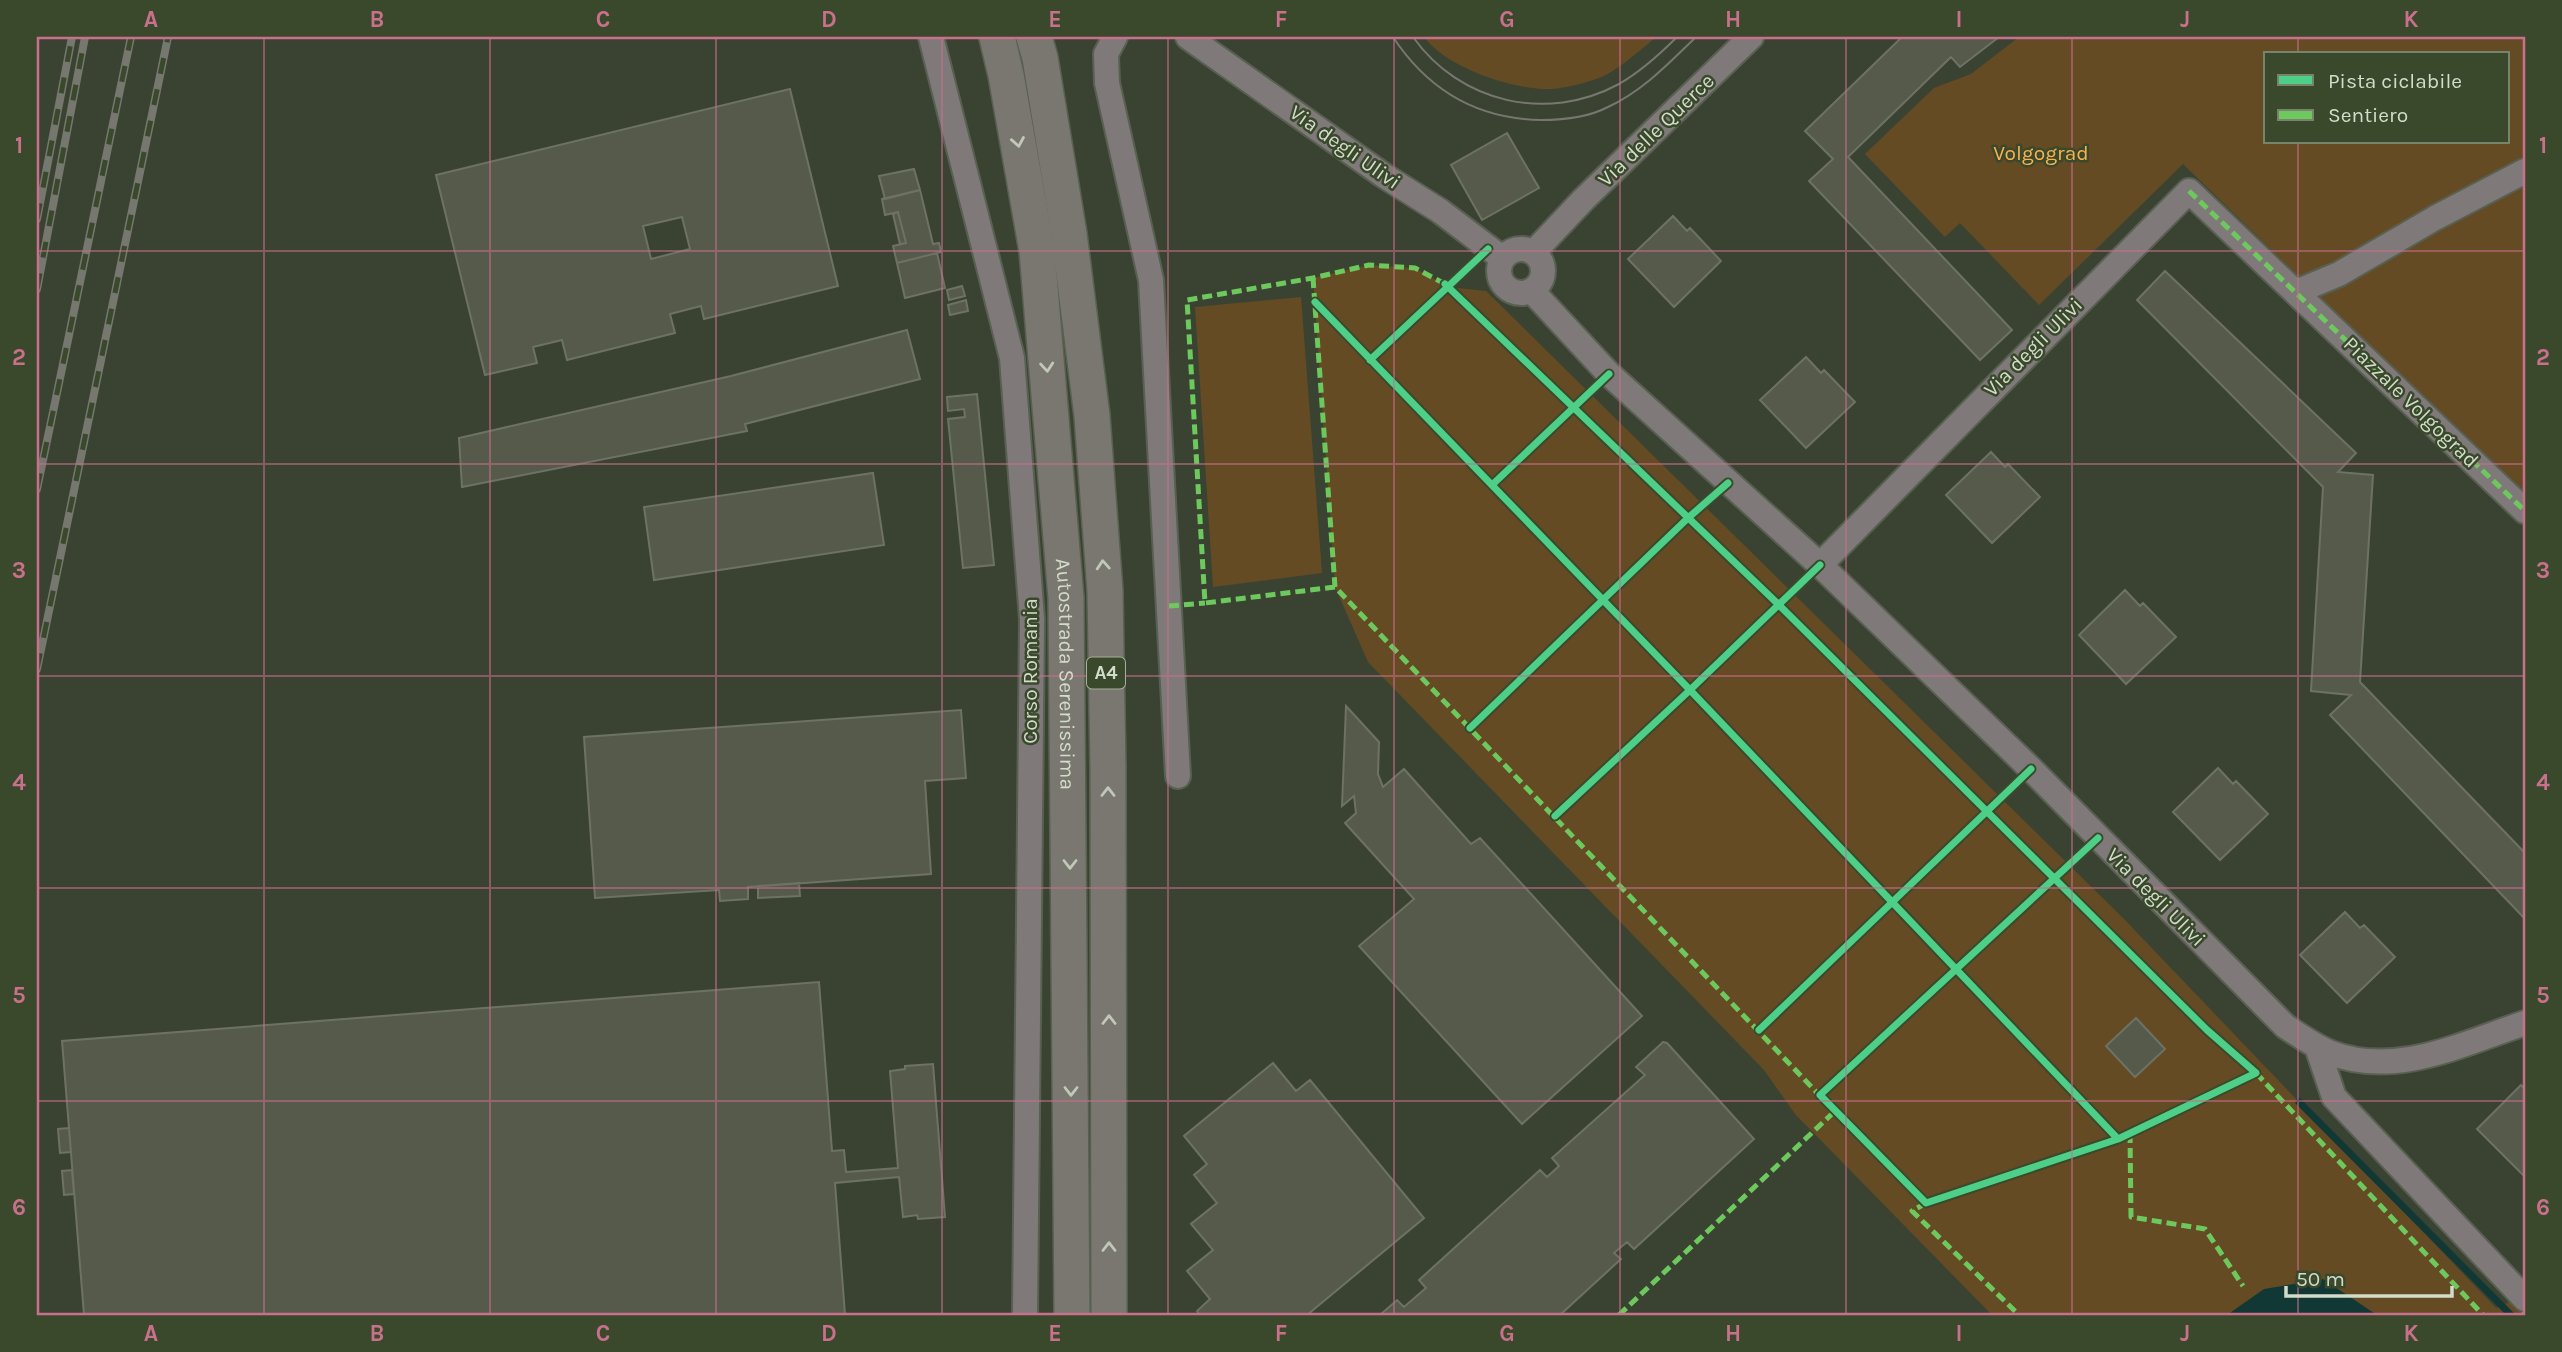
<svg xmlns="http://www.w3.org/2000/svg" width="2562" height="1352" font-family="Karla,sans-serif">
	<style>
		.green { fill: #654b23; fill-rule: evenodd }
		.water { fill: #123836 }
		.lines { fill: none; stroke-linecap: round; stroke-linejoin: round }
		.stream { stroke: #123836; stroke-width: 7 }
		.building { fill: #565a4b; stroke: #6d7264; stroke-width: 2; fill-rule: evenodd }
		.minor-casing { stroke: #586052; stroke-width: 28 }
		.highway-casing { stroke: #586052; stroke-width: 38 }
		.minor { stroke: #7f7a79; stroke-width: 24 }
		.highway { stroke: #79776f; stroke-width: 35 }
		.tram { stroke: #76776f; stroke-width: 2 }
		.rail-casing { stroke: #76776f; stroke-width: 8 }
		.rail { stroke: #3a492c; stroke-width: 5; stroke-dasharray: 16; stroke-linecap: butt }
		.quiet { stroke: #6dc95d; stroke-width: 5; stroke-dasharray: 10 5; stroke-linecap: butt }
		.cycleway-casing { stroke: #3a492c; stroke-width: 11 }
		.cycleway { stroke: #4dcf88; stroke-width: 7 }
		.oneway { stroke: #c0c8b8 }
		.grid { fill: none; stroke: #c9708d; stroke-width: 2; stroke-opacity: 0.55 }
		.labels { text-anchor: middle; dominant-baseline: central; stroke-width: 5; stroke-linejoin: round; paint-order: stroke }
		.shield { fill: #3a492c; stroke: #a4b09b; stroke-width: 2 }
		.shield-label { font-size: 19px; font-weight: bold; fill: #d2dcca }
		.street-label { font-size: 21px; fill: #d2dcca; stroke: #3a492c }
		.park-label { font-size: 21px; fill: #fbb14e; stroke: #3a492c }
		.neatline { fill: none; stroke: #c9708d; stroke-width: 2.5 }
		.grid-label { font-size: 23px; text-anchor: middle; font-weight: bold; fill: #c9708d }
	</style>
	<rect width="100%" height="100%" fill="#3a4332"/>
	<!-- green -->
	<path class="green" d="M1424,37H1656C1644,47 1613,74 1599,78C1585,83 1566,88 1551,89C1513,90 1447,68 1424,37Z
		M2019,37H2525V497L2183,164L2039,305L1960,223L1945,237L1865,154L1934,88L1971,74ZM2266,54H2508V142H2266Z
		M1369,265L1415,268L1448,287L1486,291L2124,919L2496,1308L2525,1295V1315H1992L1795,1114L1764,1070L1368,662L1335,587L1313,278Z
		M1301,297L1322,573L1213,587L1195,307Z"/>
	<!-- water -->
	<path class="water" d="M2323,1279L2377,1315H2227L2264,1289Z"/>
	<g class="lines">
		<!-- stream -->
		<path class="stream" d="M2299,1102L2511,1315"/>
	</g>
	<!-- building -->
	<path class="building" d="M1902,37H1999L1960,67L1951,57L1848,157L2012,330L1980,360L1809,181L1833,159L1805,131Z
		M790,89L838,286L704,319L701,306L670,314L675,333L567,360L562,340L533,347L537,363L485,375L436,175ZM682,217L690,249L651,259L643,226Z
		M1507,133L1539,188L1482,220L1451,165Z
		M914,169L920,190L885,199L879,176Z
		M920,190L933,244L939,243L941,252L897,263L893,246L906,243L898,212L885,215L882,199Z
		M898,212L906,243L900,244L893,214Z
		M1673,216L1687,231L1690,228L1721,261L1674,307L1628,259Z
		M937,253L945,288L905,298L897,263Z
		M2165,271L2356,453L2338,472L2373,475L2360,682L2525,853V919L2330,715L2351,695L2311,691L2323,487L2137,300Z
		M962,286L965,296L949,300L947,290Z
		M966,300L968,311L950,315L948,305Z
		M907,330L920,379L745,424L747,431L462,487L459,438L731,376Z
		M1806,357L1821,373L1824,370L1855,402L1806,448L1760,400Z
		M977,394L994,565L963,568L948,419L965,417L964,409L948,411L947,397Z
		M1991,452L2005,467L2008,464L2040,497L1992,543L1946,495Z
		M873,473L884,545L654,580L644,507Z
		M2125,590L2140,606L2143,603L2176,637L2126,684L2079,635Z
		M1346,706L1379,742L1378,774L1383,787L1404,769L1471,844L1480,838L1642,1016L1522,1124L1359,946L1414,899L1345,823L1356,813L1354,796L1342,806Z
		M961,710L966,778L925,781L931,874L748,887V899L720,901L719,890L595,898L584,737Z
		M2218,768L2233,784L2236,781L2268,814L2220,860L2173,812Z
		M799,883L800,896L758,898V886Z
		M2345,912L2360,928L2364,925L2395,957L2347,1003L2300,955Z
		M819,982L832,1151L844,1150L846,1172L898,1168L890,1071L905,1069V1066L933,1064L945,1217L918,1219L917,1215L903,1217L899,1177L835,1183L845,1315H84L62,1041Z
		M2136,1018L2165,1049L2135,1077L2106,1046Z
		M1663,1042L1667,1043L1754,1139L1634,1249L1627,1242L1614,1253L1621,1259L1560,1315H1380L1397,1300L1404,1307L1426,1288L1419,1280L1540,1170L1547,1177L1559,1166L1552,1158L1645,1075L1636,1067Z
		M1273,1063L1296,1091L1310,1080L1424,1218L1307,1315H1200L1197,1311L1210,1299L1187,1271L1213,1250L1191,1224L1217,1203L1194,1175L1207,1164L1184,1136Z
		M2521,1085L2525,1089V1172L2523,1175L2477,1129Z
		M69,1128L71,1152L60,1153L58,1129Z
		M72,1170L74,1194L64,1195L62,1171Z"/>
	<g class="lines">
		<defs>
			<path id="minor" d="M931,37L1012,358L1032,619L1025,1315
				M1115,37L1106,54L1107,83L1151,280L1178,776
				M1188,37L1383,175L1440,211L1502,258
				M1499 271a22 22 0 1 1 44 0a22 22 0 1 1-44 0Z
				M1534,252L1584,199L1751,37
				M1532,291L1609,374L1820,565L2031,769L2285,1026C2300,1036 2314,1046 2331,1053C2396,1078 2464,1043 2525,1023
				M2296,292L2339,274L2435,218L2525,171
				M1820,565L2189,191L2525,511
				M2317,1047L2334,1097L2525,1299"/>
			<g id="highway">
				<path id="s1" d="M997,37L1006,75L1037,251L1066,598L1072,1315"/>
				<path d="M1034,37L1040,58L1069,234L1092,416L1105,591L1108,768L1109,1315"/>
			</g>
		</defs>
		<!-- minor casing -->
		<use href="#minor" class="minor-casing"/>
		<!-- highway casing -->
		<use href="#highway" class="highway-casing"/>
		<!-- minor -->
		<use href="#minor" class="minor"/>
		<!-- highway -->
		<use href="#highway" class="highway"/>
		<!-- tram -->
		<path class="tram" d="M1393,37C1428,90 1476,119 1541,120C1564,120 1587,118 1608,107C1643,91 1669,63 1696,37
			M1413,37C1460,103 1547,123 1619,84C1640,72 1660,54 1677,37"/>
		<defs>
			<path id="rail" d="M37,219L72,37
				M37,289L85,37
				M37,489L131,37
				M37,669L168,37"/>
		</defs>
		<!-- rail casing -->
		<use href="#rail" class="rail-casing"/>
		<!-- rail -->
		<use href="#rail" class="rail"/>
		<!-- quiet -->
		<path class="quiet" d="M2189,191L2525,511
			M1313,278L1335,587L1824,1100
			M1335,587L1205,603L1187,300L1313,278L1369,265L1415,268L1445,284
			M1169,606L1205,603
			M2256,1073L2483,1315
			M2130,1133L2131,1217L2205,1229L2243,1286
			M1926,1203L1912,1211L2019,1315
			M1619,1315L1835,1111
			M2522,1315L2525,1314"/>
		<defs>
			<path id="cycleway" d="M1315,302L1690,690L2118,1139L2256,1073L2207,1030L1778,604L1445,284
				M1370,360L1488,249
				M1492,485L1609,374
				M1470,728L1688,518L1728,483
				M1555,816L1690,690L1820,565
				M2098,838L1820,1095L1926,1203L2118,1139
				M1759,1030L2031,769"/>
		</defs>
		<!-- cycleway casing -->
		<use href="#cycleway" class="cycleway-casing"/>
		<!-- cycleway -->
		<use href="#cycleway" class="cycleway"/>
	</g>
	<!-- one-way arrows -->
	<defs><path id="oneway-chevron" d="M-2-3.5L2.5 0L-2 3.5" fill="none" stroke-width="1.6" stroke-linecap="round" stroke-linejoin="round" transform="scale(1.75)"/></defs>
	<g class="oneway">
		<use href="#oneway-chevron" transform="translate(1018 142) rotate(80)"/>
		<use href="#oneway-chevron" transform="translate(1047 367) rotate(85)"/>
		<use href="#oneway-chevron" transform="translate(1103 565) rotate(-94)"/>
		<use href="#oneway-chevron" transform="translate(1108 792) rotate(-90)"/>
		<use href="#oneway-chevron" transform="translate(1070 864) rotate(90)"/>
		<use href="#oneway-chevron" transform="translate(1109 1020) rotate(-90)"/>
		<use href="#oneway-chevron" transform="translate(1071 1091) rotate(90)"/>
		<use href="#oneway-chevron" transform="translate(1109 1247) rotate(-90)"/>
	</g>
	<!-- grid -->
	<path class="grid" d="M264,37V1315M490,37V1315M716,37V1315M942,37V1315M1168,37V1315M1394,37V1315M1620,37V1315M1846,37V1315M2072,37V1315M2298,37V54M2298,142V1315M37,251H2525M37,464H2525M37,676H2525M37,888H2525M37,1101H2525"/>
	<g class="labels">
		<!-- shield labels -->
		<rect class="shield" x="1087" y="657.5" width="38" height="31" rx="5"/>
		<g class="shield-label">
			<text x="1106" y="673">A4</text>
		</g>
		<!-- street labels -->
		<g class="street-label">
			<text transform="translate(1656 130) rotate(-44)">Via delle Querce</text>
			<text transform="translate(1345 147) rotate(35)">Via degli Ulivi</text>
			<text transform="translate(2033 347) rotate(-45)">Via degli Ulivi</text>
			<text transform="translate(2411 402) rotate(44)">Piazzale Volgograd</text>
			<text transform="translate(1030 671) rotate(-90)">Corso Romania</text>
			<text stroke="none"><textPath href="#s1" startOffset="642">Autostrada Serenissima</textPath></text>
			<text transform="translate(2156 897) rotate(45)">Via degli Ulivi</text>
		</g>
		<!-- park labels -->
		<g class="park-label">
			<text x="2041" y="153">Volgograd</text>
		</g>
	</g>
	<!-- border -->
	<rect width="2562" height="1352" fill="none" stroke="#3a492c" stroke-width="77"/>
	<!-- legend -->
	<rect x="2264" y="52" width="245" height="91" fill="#3a492c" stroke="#77846b" stroke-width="2"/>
	<rect x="2278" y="75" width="35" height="10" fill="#4dcf88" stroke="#77846b" stroke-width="2"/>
	<text x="2328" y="88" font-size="21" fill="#d2dcca">Pista ciclabile</text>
	<rect x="2278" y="110" width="35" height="10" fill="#6dc95d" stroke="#77846b" stroke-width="2"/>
	<text x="2328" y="122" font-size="21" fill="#d2dcca">Sentiero</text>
	<!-- scale -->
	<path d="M2286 1286v10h166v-10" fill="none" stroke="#d2dcca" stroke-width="3.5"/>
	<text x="2296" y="1286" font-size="21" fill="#d2dcca" stroke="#3a492c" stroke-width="5" paint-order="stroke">50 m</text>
	<rect x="38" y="38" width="2486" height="1276" class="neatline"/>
	<g class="grid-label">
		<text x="151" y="27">A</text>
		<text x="377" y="27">B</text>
		<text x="603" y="27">C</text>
		<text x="829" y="27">D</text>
		<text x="1055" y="27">E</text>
		<text x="1281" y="27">F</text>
		<text x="1507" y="27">G</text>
		<text x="1733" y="27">H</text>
		<text x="1959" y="27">I</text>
		<text x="2185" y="27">J</text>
		<text x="2411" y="27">K</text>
		<text x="19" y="153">1</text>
		<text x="2543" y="153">1</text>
		<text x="19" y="365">2</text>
		<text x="2543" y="365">2</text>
		<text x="19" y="578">3</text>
		<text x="2543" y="578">3</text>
		<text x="19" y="790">4</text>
		<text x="2543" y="790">4</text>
		<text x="19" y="1003">5</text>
		<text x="2543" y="1003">5</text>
		<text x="19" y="1215">6</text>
		<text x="2543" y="1215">6</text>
		<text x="151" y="1341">A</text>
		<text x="377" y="1341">B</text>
		<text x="603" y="1341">C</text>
		<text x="829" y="1341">D</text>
		<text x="1055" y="1341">E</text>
		<text x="1281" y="1341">F</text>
		<text x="1507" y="1341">G</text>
		<text x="1733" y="1341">H</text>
		<text x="1959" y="1341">I</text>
		<text x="2185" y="1341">J</text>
		<text x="2411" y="1341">K</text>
	</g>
</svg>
